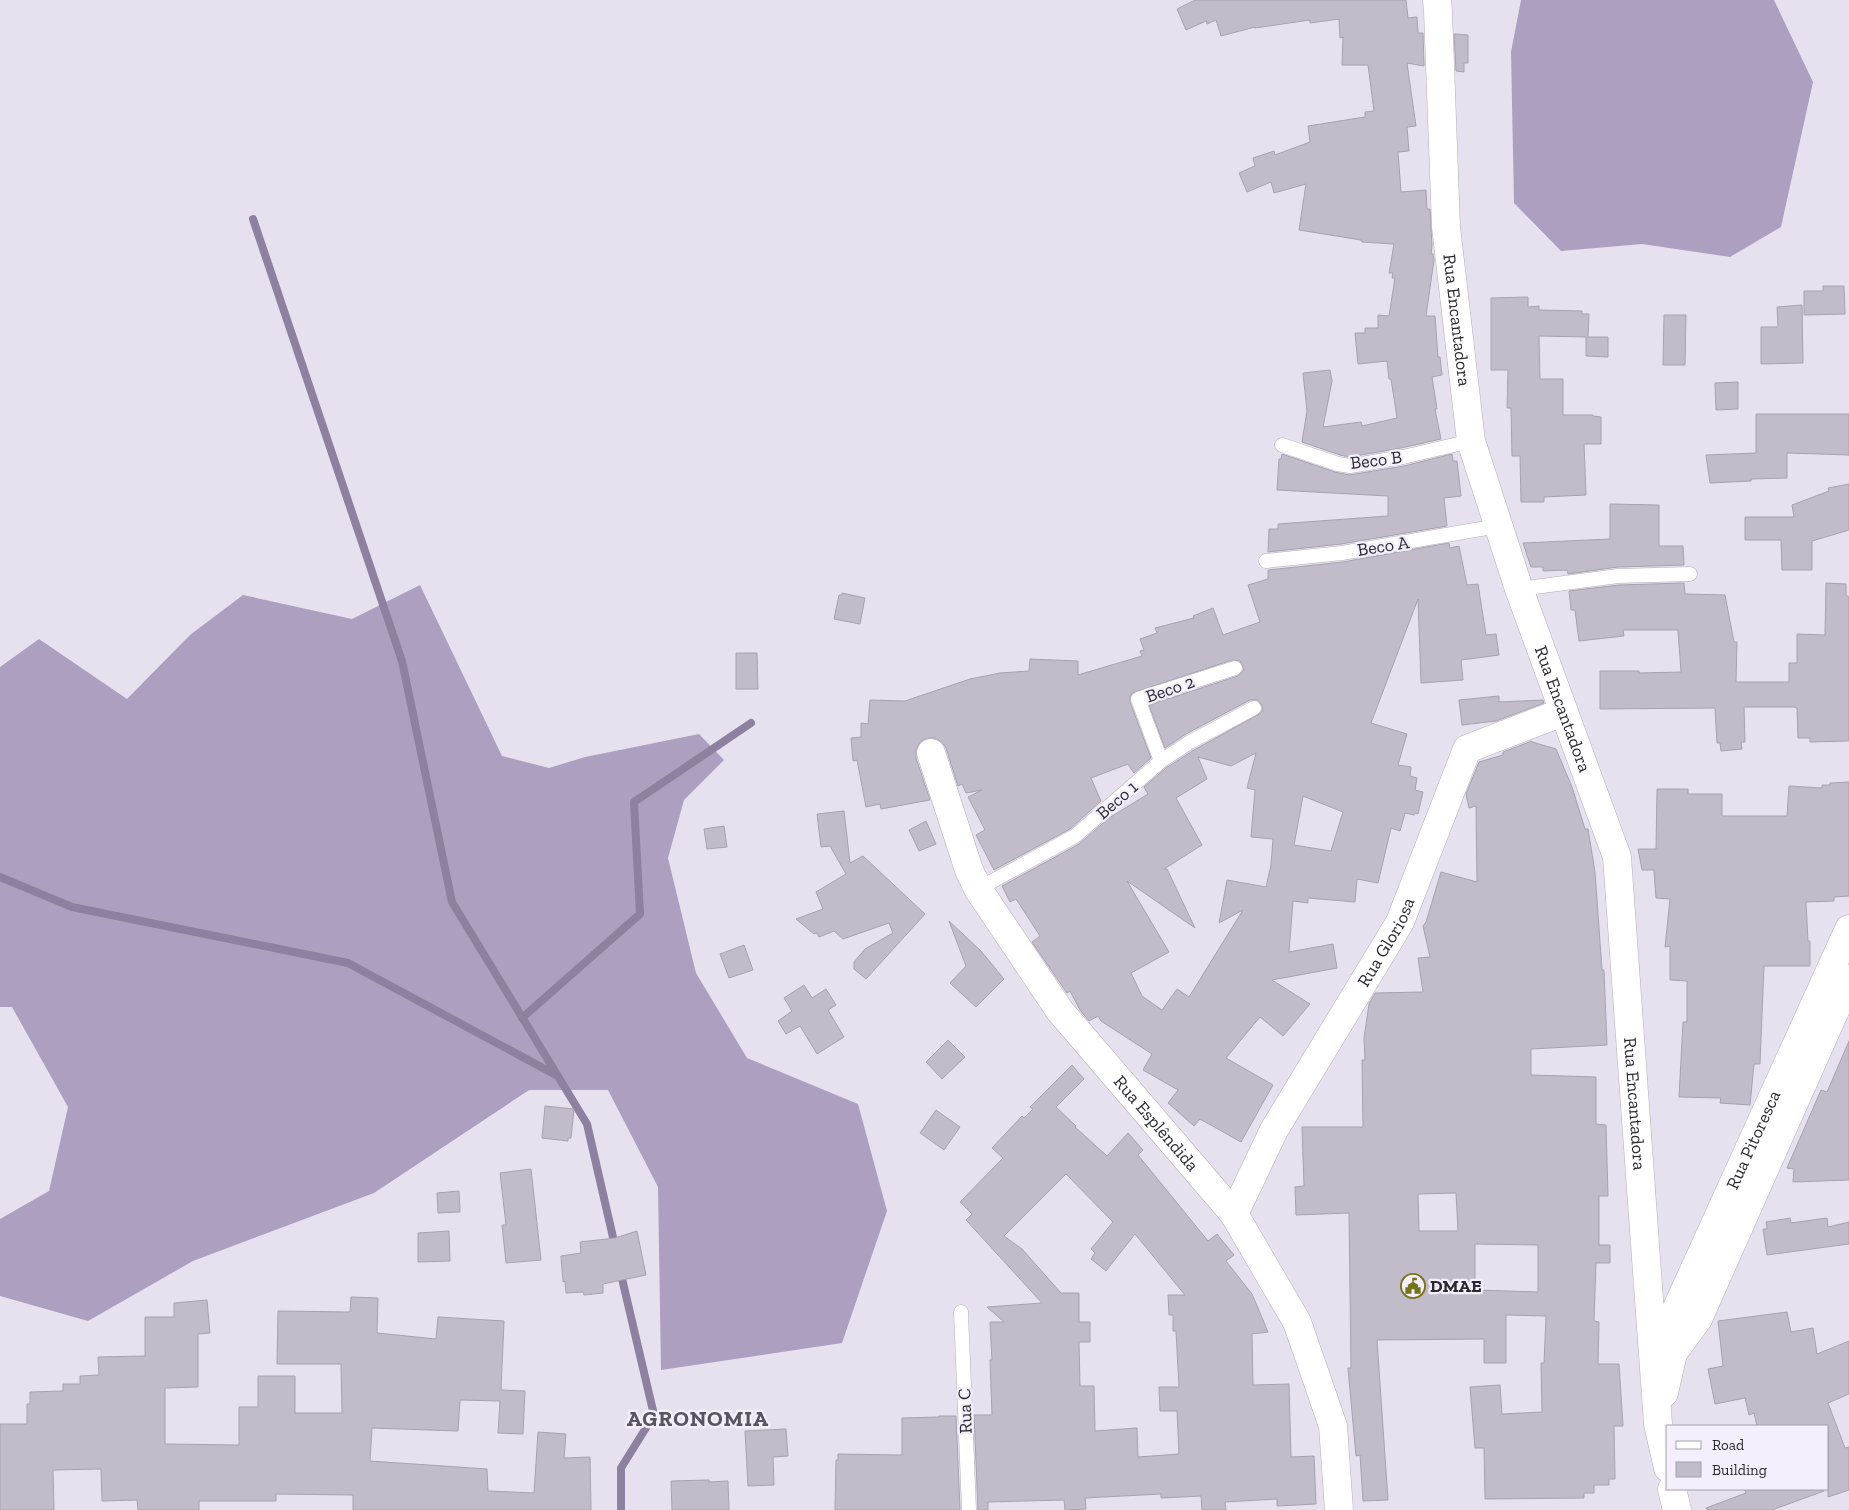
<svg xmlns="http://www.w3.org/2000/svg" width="1849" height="1510" font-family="'Zilla Slab',serif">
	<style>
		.forest { fill: #ad9fbf }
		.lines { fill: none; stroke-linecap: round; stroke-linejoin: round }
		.stream { stroke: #8e809f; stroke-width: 8 }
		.building { fill: #c2bcca; stroke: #a8a2b0; fill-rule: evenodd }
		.lane-casing { stroke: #b4aebc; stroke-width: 15 }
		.street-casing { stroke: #b4aebc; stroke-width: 29 }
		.lane { stroke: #fff; stroke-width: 14 }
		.street { stroke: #fff; stroke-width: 28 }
		.labels { text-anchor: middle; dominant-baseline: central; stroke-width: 4.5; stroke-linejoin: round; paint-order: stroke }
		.street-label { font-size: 18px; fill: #2c2a2f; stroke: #f4eefd }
		.poi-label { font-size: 18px; font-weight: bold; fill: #2c2a2f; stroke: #f4eefd; text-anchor: start }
		.district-label { font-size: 22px; font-weight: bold; letter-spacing: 1px; fill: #595460; stroke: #f4eefd }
	</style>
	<rect width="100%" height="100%" fill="#e7e1ef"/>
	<!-- forest -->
	<path class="forest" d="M1521,0H1774L1813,82L1781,227L1730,257L1642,244L1561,251L1514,203L1511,52Z
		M420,585L502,756L549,768L585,757L699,734L724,760L684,800L668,858L696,973L747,1058L858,1104L887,1211L842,1343L661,1370L658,1187L608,1090H529L374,1193L193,1261L88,1321L0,1296V1219L49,1191L68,1107L12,1007H0V667L39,639L127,699L190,635L243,595L352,619Z"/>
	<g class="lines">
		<!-- stream -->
		<path class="stream" d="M253,219L402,661L452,902L587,1124L615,1246
			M0,877L72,907L348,963L556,1075
			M522,1018L640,914L634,802L751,723
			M620,1270L654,1415L621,1468V1510"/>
	</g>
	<!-- building -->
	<path class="building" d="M1195,0H1406L1408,18L1417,17L1418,33H1423L1424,66L1407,63L1416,126L1407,127L1409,151L1398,152L1401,192L1426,190L1427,209H1430L1432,246L1431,254H1433L1434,260L1426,316H1435L1438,357H1440L1442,375L1432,377L1437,409H1435L1441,439L1401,448L1350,457L1340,455L1302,442L1307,411L1303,373L1330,370L1332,381L1323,427L1361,422L1362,426L1397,418L1391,379H1389L1387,361L1358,364L1355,333H1365V328H1378V315L1389,316L1395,278H1392L1393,273H1389L1394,244L1362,242L1361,240L1299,230L1306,184L1274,193L1271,182L1247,192L1239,173L1255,166L1253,158L1274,151L1275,155L1310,142L1308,126L1365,117V112L1374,111L1368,65H1342L1343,37L1340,38L1339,19L1310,23V20L1255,28V27L1221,36L1216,20L1207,24L1206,21L1186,30L1177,9Z
		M1454,34L1468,35V63H1464V72L1456,71Z
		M1823,286H1844L1845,314L1804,315V291H1823Z
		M1528,297V307L1539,306V310L1582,311V314H1589L1588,337H1608V357L1586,356V337L1539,336L1540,379H1563V415H1593V416L1601,417V444H1584L1586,495L1544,497V502H1521L1520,456H1512L1511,408H1507L1508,370H1491V298Z
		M1802,305L1803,363L1761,364V327H1778L1777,307Z
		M1664,315H1686L1685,365H1663Z
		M1738,382V409L1716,410L1715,383Z
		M1756,414H1849V455L1787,453V478L1751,479V481L1710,483L1706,455L1756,453Z
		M1282,454L1335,472L1349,475L1404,466L1452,454L1453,461H1457L1461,496L1444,498L1447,526L1341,544L1268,552L1269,529H1278V524L1388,516V496L1277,490L1279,459H1281Z
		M1849,484V530L1812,541V570H1782L1781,540H1745V517H1794L1792,505L1829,491L1828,488Z
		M1610,504L1659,505V546H1683L1684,565L1618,567L1568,574L1567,570L1543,571V567H1531L1523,543L1610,539Z
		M1449,543L1450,548L1459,546L1467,585L1478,584L1486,635L1496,634L1499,655L1461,660L1463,680L1421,683L1418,599L1371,723L1407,734L1398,765L1411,767L1410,776L1417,778L1415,790L1423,792L1418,814L1415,813L1414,815L1405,813L1400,831L1391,828L1378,883L1357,879L1355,902L1308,898V903L1293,901L1289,952L1333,944L1337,968L1272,980L1310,1004L1283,1036L1260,1017L1226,1058L1273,1085L1241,1142L1200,1119L1194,1126L1168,1103L1178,1090L1143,1070L1152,1054L1101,1021L1098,1016L1089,1021L1080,1010L1070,991L1067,993L1032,942L1040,936L1016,899L1010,902L1002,886L1079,844L1109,818L1148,794L1144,787L1166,768L1194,750L1261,713L1263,708L1261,704L1258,700H1250L1186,734L1165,748L1149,705L1238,676L1244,669L1240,661L1232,660L1132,693L1130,697V702L1151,758L1134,773L1128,764L1091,778L1101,801L1070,829L994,870L976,835L985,830L968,797L982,790L966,793L962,784L958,786L946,748L942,742L935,738H927L920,742L916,750V758L930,800L881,809L880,804L866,807L857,760L853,761L851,738L861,737V723L868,724L870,700L905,701L970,679L1000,673L1029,671L1030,659L1078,661V675L1142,656L1140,651L1144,650L1140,639L1157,633L1155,628L1194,618L1193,616L1213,608L1223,635L1260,622L1248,585L1268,579V570L1343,562ZM1256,753L1247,788L1255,790L1251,837L1273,839L1271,865L1266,887L1227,880L1219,923L1243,910L1189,997L1177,989L1162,1010L1142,996L1131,973L1169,952L1127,881L1195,928L1167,869H1164L1202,845L1176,798L1207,779L1198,757L1231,766ZM1303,796L1343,812L1331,851L1294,845Z
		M1684,583L1685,594L1725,595L1734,642H1737L1736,682H1789V663H1797V634L1825,635L1826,583L1846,584V595L1849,597V741L1810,742V738H1798L1797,708L1794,707H1744L1745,742H1741L1742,749L1721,751L1720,743H1717L1715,708L1600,709V671H1639V673L1681,672L1678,630H1623L1624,636L1579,641L1575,610H1571L1569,591L1619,585Z
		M842,593L865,598L860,624L834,619L839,595H842Z
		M736,653H757L758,689H736Z
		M1499,696V702L1543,700L1544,703L1496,721L1462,725L1459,700Z
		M1532,741V742L1556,749L1572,787L1585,829H1588L1595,872L1602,970H1604L1607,1045L1531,1049V1075L1596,1077V1124L1606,1125L1608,1196H1599V1245H1610V1263H1596L1594,1321L1599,1322L1598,1364H1619L1623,1426H1614L1615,1479H1609V1485H1594V1493H1584V1498L1485,1499L1484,1448H1475L1470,1387L1500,1385L1502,1414L1542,1412L1541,1363H1544L1546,1316L1506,1315V1363H1484V1339L1377,1340L1388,1500L1363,1501L1360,1455L1356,1456L1348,1368H1351L1349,1213L1296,1215L1295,1187L1304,1186L1302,1127H1363L1362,1060H1365L1364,1038L1369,1004L1375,993L1423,992L1418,958L1430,957L1423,926L1426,922L1441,872L1477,882L1476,806L1469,808L1466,794L1477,767L1479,762L1503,755V752ZM1456,1193L1458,1231H1419L1418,1194ZM1475,1244L1538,1245V1292L1475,1290Z
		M1849,782V896L1834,897V901L1806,902L1808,941H1810V966H1764L1760,1064H1754L1750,1105L1720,1103L1721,1098L1679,1097L1683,1022H1687V981L1670,980V946L1665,947L1670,899L1656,898L1654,870H1642L1638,849H1656L1657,789H1688V794H1722V816H1787L1789,786L1822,788V785H1830V783Z
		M844,811L850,863L863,856L925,914L866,979L854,969V962L865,949L893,933L889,923L843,939L834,931L819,937L817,933L814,934L796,919L823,909L816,892L846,874L830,846L821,847L817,814Z
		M926,821L936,844L919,851L909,830Z
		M724,826L727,847L707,849L704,829Z
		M949,921L981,951L1004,979L976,1007L950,983L966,966Z
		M744,945L753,970L729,978L720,954Z
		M804,985L812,998L826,989L836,1005L828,1010L844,1037L817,1054L800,1026L786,1034L778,1021L792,1011L784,998Z
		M948,1040L965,1057L942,1079L926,1062Z
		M1849,1041V1180L1793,1182L1794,1169L1787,1168L1821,1090L1827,1092Z
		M1072,1065L1084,1079L1056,1107L1076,1126L1075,1127L1107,1156L1128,1133L1143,1150L1138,1155L1208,1241L1217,1234L1234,1255L1226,1261L1252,1294L1268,1332L1252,1334L1253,1385L1289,1384L1291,1457L1314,1456L1316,1504L1277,1506V1499L1225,1502L1226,1510H1202L1201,1496L1161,1498V1494L1085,1498L1086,1509L1065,1510L1064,1500L988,1502V1510H978L974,1415H992L990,1360H992L990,1322H1004L987,1307L1042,1303L966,1220L972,1214L960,1202L1003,1158L992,1148L1022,1116L1024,1118L1033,1109L1030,1107ZM1066,1174L1113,1222L1091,1249L1095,1253L1091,1259L1106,1271L1135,1234L1185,1295H1168L1169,1315H1173V1331H1176L1179,1387H1159L1160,1411H1177L1179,1454L1138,1457L1137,1428L1095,1431L1094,1386H1080L1079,1342H1090V1322H1079V1293H1061L1022,1249L1004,1236Z
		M545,1106L574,1109L571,1138H568V1141L542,1138Z
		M936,1110L960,1127L944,1150L920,1133Z
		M531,1169L541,1260L506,1263L502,1225H506L500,1173Z
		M459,1191L460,1212L438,1213L437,1193Z
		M1790,1218L1791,1223L1827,1218L1828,1227L1849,1222V1244L1767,1255L1763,1229H1767L1766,1222Z
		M449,1231L450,1261L418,1262V1233Z
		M637,1231L646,1275L603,1284V1293L584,1295L583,1292L566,1293L565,1281L563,1282L561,1256L581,1253L580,1242L615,1238Z
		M351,1297L378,1298L377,1333L436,1339L438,1317L504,1321L501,1390L525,1391L523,1434L498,1433L500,1401L460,1400L458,1431L372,1428L370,1461L487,1469L488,1491L534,1493L538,1432L566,1434L564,1458L590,1457L591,1510H353V1495L276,1494V1501H199V1510H138L137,1500L102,1501L101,1469L53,1470L54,1510H0V1424H27V1404H30V1392L63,1391V1384H80V1376L99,1375L98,1357L145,1356V1317H174V1303L207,1300L210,1333L198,1334V1387L165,1388V1444L239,1445V1407H258V1376H295V1413H342L341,1364H277L278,1311L350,1312Z
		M1787,1312L1791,1332L1813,1328L1817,1354L1849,1341V1394L1828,1403L1845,1448L1849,1447V1490L1828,1497V1426H1757L1754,1413L1749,1415L1745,1398L1715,1404L1708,1369L1723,1366L1718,1321Z
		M939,1416H956L960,1510H835L836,1460H838V1454L902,1455V1418L939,1417Z
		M786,1429L788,1456L773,1457L774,1485L748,1486L745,1431Z
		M709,1480V1482L728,1481L729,1510H672L671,1481Z
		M1744,1489H1824V1491L1772,1510H1707L1706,1508L1746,1493Z"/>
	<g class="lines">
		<defs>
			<path id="lane" d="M1282,445L1338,464L1350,466L1403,457L1471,441
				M1266,561L1342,553L1498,526
				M1519,589L1618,576L1690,574
				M1161,761L1138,699L1235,668
				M978,889L1075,836L1161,761L1190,742L1254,708
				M961,1312L969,1510"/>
			<g id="street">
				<path id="s1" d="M1437,0L1438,11L1446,227L1471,441L1519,589L1617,857L1658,1424L1668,1468"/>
				<path id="s2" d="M931,753L969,870L978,889L1060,1011L1234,1214L1297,1322L1333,1426L1339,1510"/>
				<path id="s3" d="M1234,1214L1274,1130L1400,922L1467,749L1563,712"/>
				<path d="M1673,1353L1698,1319L1849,979"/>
				<path id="s4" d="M1664,1393L1673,1353L1676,1310L1849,929"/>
				<path d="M1672,1489L1677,1510"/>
			</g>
		</defs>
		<!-- lane casing -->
		<use href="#lane" class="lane-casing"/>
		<!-- street casing -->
		<use href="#street" class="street-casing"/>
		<!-- lane -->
		<use href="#lane" class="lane"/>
		<!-- street -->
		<use href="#street" class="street"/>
	</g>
	<!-- icons -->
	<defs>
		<symbol id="civic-ring" viewBox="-11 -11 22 22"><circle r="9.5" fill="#f4eefd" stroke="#767418" stroke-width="1.5"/><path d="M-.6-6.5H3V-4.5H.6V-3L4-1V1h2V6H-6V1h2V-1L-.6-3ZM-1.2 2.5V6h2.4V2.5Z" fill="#767418"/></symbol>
	</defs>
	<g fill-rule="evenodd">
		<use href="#civic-ring" x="1399" y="1272" width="28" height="28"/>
	</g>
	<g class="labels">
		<!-- street labels -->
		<g class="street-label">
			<text stroke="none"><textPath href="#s1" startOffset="321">Rua Encantadora</textPath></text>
			<text transform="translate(1376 460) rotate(-7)">Beco B</text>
			<text transform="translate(1383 546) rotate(-9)">Beco A</text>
			<text transform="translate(1170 689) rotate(-19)">Beco 2</text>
			<text stroke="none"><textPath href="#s1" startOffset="726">Rua Encantadora</textPath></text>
			<text transform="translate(1117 800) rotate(-41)">Beco 1</text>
			<text stroke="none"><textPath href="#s3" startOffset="312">Rua Gloriosa</textPath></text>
			<text stroke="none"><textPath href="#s1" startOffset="1131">Rua Encantadora</textPath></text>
			<text stroke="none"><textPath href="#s2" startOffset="439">Rua Esplêndida</textPath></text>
			<text stroke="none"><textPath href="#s4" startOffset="271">Rua Pitoresca</textPath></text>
			<text transform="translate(965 1411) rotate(-92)">Rua C</text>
		</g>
		<!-- poi labels -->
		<g class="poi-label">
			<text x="1430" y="1286">DMAE</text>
		</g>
		<!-- district labels -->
		<g class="district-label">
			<text x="698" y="1418">AGRONOMIA</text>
		</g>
	</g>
	<!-- legend -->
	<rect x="1666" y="1425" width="162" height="65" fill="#f4eefd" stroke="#a4a0ab"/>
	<rect x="1676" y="1441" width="25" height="8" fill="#ffffff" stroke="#a4a0ab"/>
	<text x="1712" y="1450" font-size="15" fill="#2c2a2f">Road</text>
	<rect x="1676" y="1462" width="25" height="15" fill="#c2bcca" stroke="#a4a0ab"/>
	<text x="1712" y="1475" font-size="15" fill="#2c2a2f">Building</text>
</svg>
